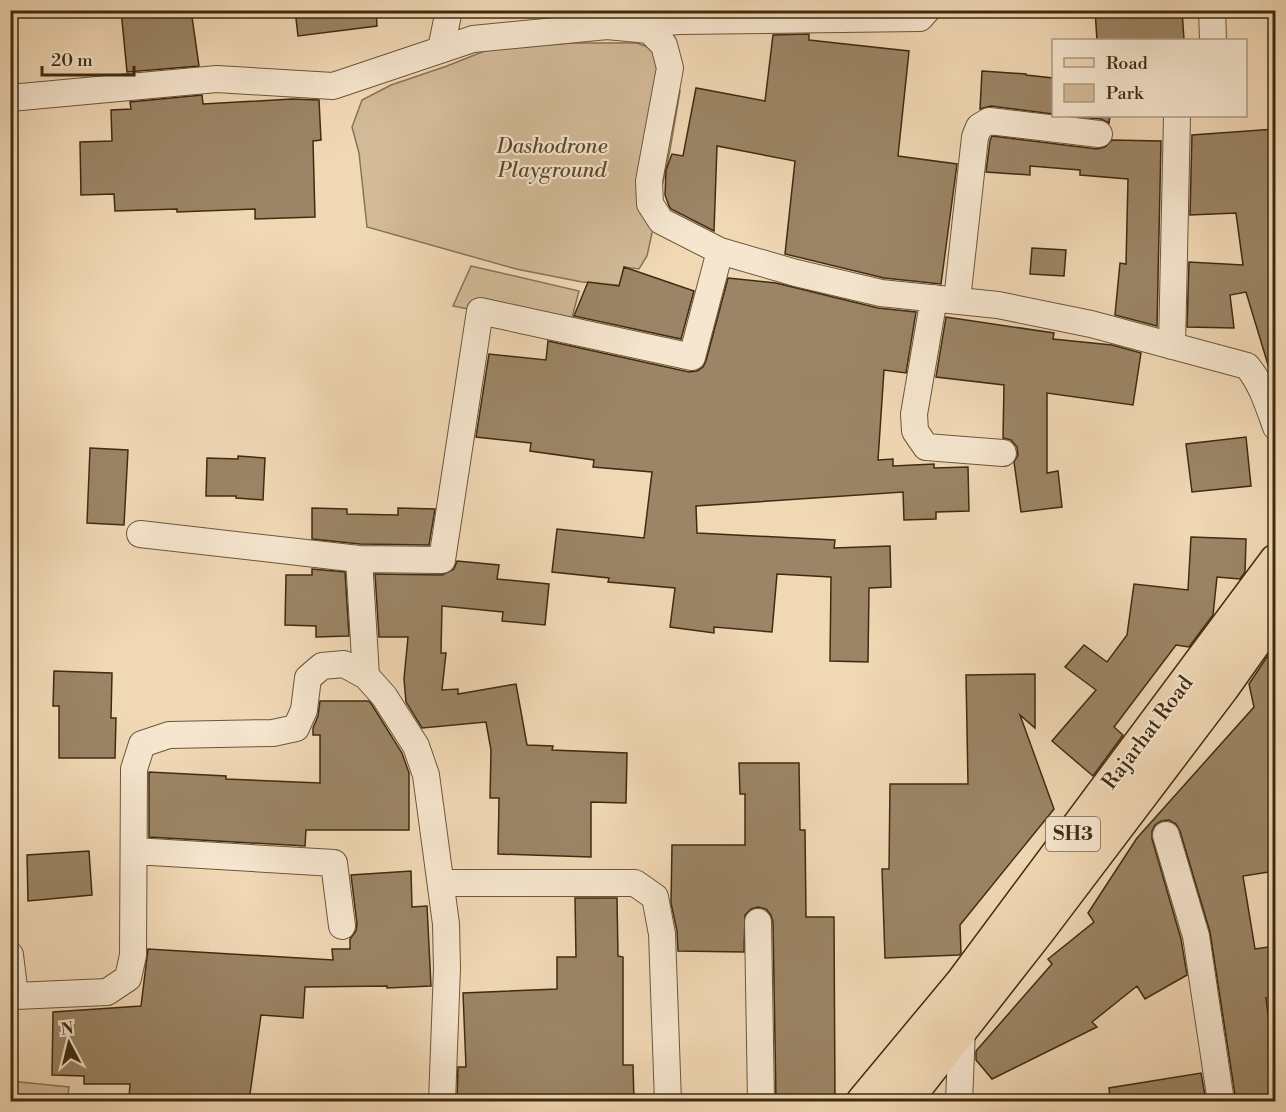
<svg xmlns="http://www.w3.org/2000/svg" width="1286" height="1112" font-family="'Libre Bodoni',serif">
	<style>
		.green { fill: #d3bb99; stroke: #887454; stroke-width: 1.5 }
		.building { fill: #9b8566; stroke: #3e2c10; stroke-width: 1.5 }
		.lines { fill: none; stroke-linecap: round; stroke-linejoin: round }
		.minor-casing { stroke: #6b5739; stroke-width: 28 }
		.primary-casing { stroke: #3e2c10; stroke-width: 36 }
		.minor { stroke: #f6e6cf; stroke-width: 26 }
		.primary { stroke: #f1d8b5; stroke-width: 33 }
		.labels { text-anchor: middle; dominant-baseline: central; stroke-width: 4.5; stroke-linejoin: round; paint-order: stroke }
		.shield { fill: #f6e6cf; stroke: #756449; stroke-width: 1.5 }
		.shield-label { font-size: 20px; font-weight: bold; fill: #3e2c10 }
		.park-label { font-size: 21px; font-style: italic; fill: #5c492b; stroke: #f6e6cf }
		.street-label { font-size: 21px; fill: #3e2c10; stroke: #f6e6cf }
	</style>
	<rect width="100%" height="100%" fill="#f1d8b5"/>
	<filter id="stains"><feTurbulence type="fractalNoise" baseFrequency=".00333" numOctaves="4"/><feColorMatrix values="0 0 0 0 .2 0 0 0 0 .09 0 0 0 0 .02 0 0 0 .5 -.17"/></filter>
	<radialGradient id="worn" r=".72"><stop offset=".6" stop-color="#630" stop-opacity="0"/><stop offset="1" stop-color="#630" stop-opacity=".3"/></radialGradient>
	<!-- green -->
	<path class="green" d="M571,43H637L661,52L671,64L680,91L670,150L647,256L639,269L624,267L630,286L582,282L516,269L367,227L359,153L352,127L362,100L391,85L447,66L487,50Z
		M471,266L579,291L569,329L453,306Z
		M10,1081L69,1087L67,1101H11Z"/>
	<!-- building -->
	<path class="building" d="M121,10H191L199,66L127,72Z
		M295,10H376L377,26L298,36Z
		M1095,10H1182L1184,40H1097Z
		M809,34V40L909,51L898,156L957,164L941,284L884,278L785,254L795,161L717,146L714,231L671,209L669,206L665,195L666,170L672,154L683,156L696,88L765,101L773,35Z
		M982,71L1026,74V75L1053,78V114L991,106L980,109Z
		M202,95L203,104L292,99L319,100L321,140L313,141L315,217L255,219V209L177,212V209L115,211L114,194L81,195L80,142L112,141L111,110L131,109L130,102Z
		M1070,116H1110L1109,123L1101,119Z
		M1275,129V368H1269L1246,292L1230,295L1234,328L1187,327L1189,262L1243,265L1236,213L1190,215L1192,135Z
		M992,136L1097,149L1105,147L1112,140L1161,141L1157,326L1115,315L1120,263L1126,264L1128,179L1080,175V170L1030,166V175L986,172L990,141Z
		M1032,248L1066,250L1064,276L1030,274Z
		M624,267L694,291L681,339L574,316L588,282L619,286Z
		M728,278L776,283L878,308L916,312L906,373L884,370L878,460L893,459V466L934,464V468L968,467L969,511L936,512V519L904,520L903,492L696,506L697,533L835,540L834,548L890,546L891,587L869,588L868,662L830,661L831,577L777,574L772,632L714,627V633L670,627L675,588L608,582L609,578L552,572L557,529L644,538L652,472L593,467L594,460L530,451L531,443L476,437L489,354L546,360L548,341L689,372L697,371L703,367L706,361Z
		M946,317L1054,333L1053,339L1112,345L1141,353L1133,405L1047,393V473L1058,471L1062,507L1021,512L1014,462L1018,455L1017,447L1011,440L1003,438L1004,385L936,377Z
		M1246,437L1251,486L1192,492L1186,444Z
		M90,448L128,450L124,525L87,523Z
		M238,456L265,458L263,500L236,498V496H206L207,458L238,459Z
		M312,508L347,509V514L398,515V508L435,509L429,545L360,544L312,539Z
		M1191,537L1246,539L1245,572L1240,579L1217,577L1213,615L1189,647L1176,645L1114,727L1123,735L1093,776L1052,741L1096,690L1065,667L1084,645L1107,662L1127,635L1134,584L1188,590Z
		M457,561L499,565L497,579L549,584L545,625L502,621L503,612L442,606L441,653H446L442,690L458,689V694L516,684L527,745L553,746L552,750L627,753L626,803L591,802V857L498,854L499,798H490L491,750L486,722L422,728L406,702L404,679L408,637H379L375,574L442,575L454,569Z
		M312,569L345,572L349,636L316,637V626L285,625L286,575H312Z
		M1275,645V871L1243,876L1255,949L1275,946V997L1266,998L1275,1071V1101H1236L1210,932L1180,831L1176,824L1169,820L1161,821L1155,825L1152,831V839L1181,939L1187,975L1145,999L1137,986L1092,1022L1097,1027L992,1079L976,1060V1051L1052,964L1048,959L1094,922L1088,913L1137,838L1254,707L1249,684Z
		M54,671L112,673L111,718H116L115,758H59V706H53Z
		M1035,674V728L1020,715L1054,809L960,925L961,953L959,955L885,958L882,869H889L890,784H968L966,675Z
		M320,701H369L372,705L402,753L409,773V830H306L305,846L149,837V772L226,776V779L320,783V735H313V728L318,716Z
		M739,763H799L800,830H805L806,917H834L835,1101H776L773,922L771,915L766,909L758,907L751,909L745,915L744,952L678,951L677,931L671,903L672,845H745V794H740Z
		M89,851L92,895L28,901L27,855Z
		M411,871L412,907L427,906L431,986L387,988V986L305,987L303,1018L261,1015L249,1101H167L129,1097L130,1084H84V1076L52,1075L53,1012L141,1006L148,949L333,960L332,949H350V939L356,931L357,924L351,875Z
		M575,898H617L618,956L623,957V1065H633L634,1101H457L458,1067H466L463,993L557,989V957H576Z
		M1201,1073L1206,1101H1110L1109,1088Z"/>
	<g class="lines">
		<defs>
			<path id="minor" d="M1212,10L1213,40
				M631,25L679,21L920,18L927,10
				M441,49L449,10
				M10,98L217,79L333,86L473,39L607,26L649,30L664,45L670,68L649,181L650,204L661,221L720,251L796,273L881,293L998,305L1091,324L1247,366C1262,384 1268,405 1276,427
				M934,298L914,414L915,431L926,447L1003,453
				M957,300L975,137L979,127L989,121L1099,134
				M1172,346L1177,116
				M140,534L359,559L366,676
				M359,559L442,560L480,311L692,357L720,251
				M1166,835L1196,936L1221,1102
				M134,851L334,863L342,926
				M441,883H635L655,897L662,934L668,1102
				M758,922L761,1102
				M10,955L15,996L10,998
				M15,996L107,992L128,978L133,955L134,769L142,744L169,735L273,733L296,728L304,710L308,678L322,666L344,664L366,676L384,696L416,746L426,775L446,924L447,968L442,1102
				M959,1102L962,1029"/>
			<path id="primary" d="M863,1102L962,983L1276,561
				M904,1102L1038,931L1222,688L1276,612"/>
		</defs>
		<!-- minor casing -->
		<use href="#minor" class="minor-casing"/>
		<!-- primary casing -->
		<use href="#primary" class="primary-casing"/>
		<!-- minor -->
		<use href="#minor" class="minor"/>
		<!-- primary -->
		<use href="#primary" class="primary"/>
	</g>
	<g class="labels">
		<!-- shield labels -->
		<rect class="shield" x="1046" y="817" width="54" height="34" rx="4.5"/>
		<g class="shield-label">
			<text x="1073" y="834">SH3</text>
		</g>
		<!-- park labels -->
		<g class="park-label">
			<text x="552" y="147">Dashodrone<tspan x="552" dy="24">Playground</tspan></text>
		</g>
		<!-- street labels -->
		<g class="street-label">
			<text transform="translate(1148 733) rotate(-53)">Rajarhat Road</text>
		</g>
	</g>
	<!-- margin -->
	<rect width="1286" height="1112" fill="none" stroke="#f1d8b5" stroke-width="36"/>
	<rect x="12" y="12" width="1262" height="1088" fill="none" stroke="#3e2c10" stroke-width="3"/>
	<rect x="18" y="18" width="1250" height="1076" fill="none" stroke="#3e2c10" stroke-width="1.5"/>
	<!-- legend -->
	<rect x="1052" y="39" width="195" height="78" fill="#f6e6cf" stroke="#ac9c83" stroke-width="1.5"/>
	<rect x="1064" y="58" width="30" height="9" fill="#f1d8b5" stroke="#ac9c83" stroke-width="1.5"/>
	<text x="1106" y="69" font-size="18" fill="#3e2c10">Road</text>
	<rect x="1064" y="84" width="30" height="18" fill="#d3bb99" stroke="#ac9c83" stroke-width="1.5"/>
	<text x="1106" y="99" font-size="18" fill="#3e2c10">Park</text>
	<!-- north arrow -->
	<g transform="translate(69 1043) rotate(353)" stroke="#f6e6cf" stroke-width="4.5" paint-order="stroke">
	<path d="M0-4.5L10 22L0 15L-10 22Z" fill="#3e2c10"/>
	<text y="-9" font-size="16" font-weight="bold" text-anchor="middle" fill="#3e2c10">N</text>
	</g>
	<!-- scale -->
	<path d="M42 66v9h92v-9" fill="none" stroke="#3e2c10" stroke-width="3"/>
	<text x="51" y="66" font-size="18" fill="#3e2c10" stroke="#f6e6cf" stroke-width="4.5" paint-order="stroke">20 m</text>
	<rect width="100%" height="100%" filter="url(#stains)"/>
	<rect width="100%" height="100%" fill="url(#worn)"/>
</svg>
